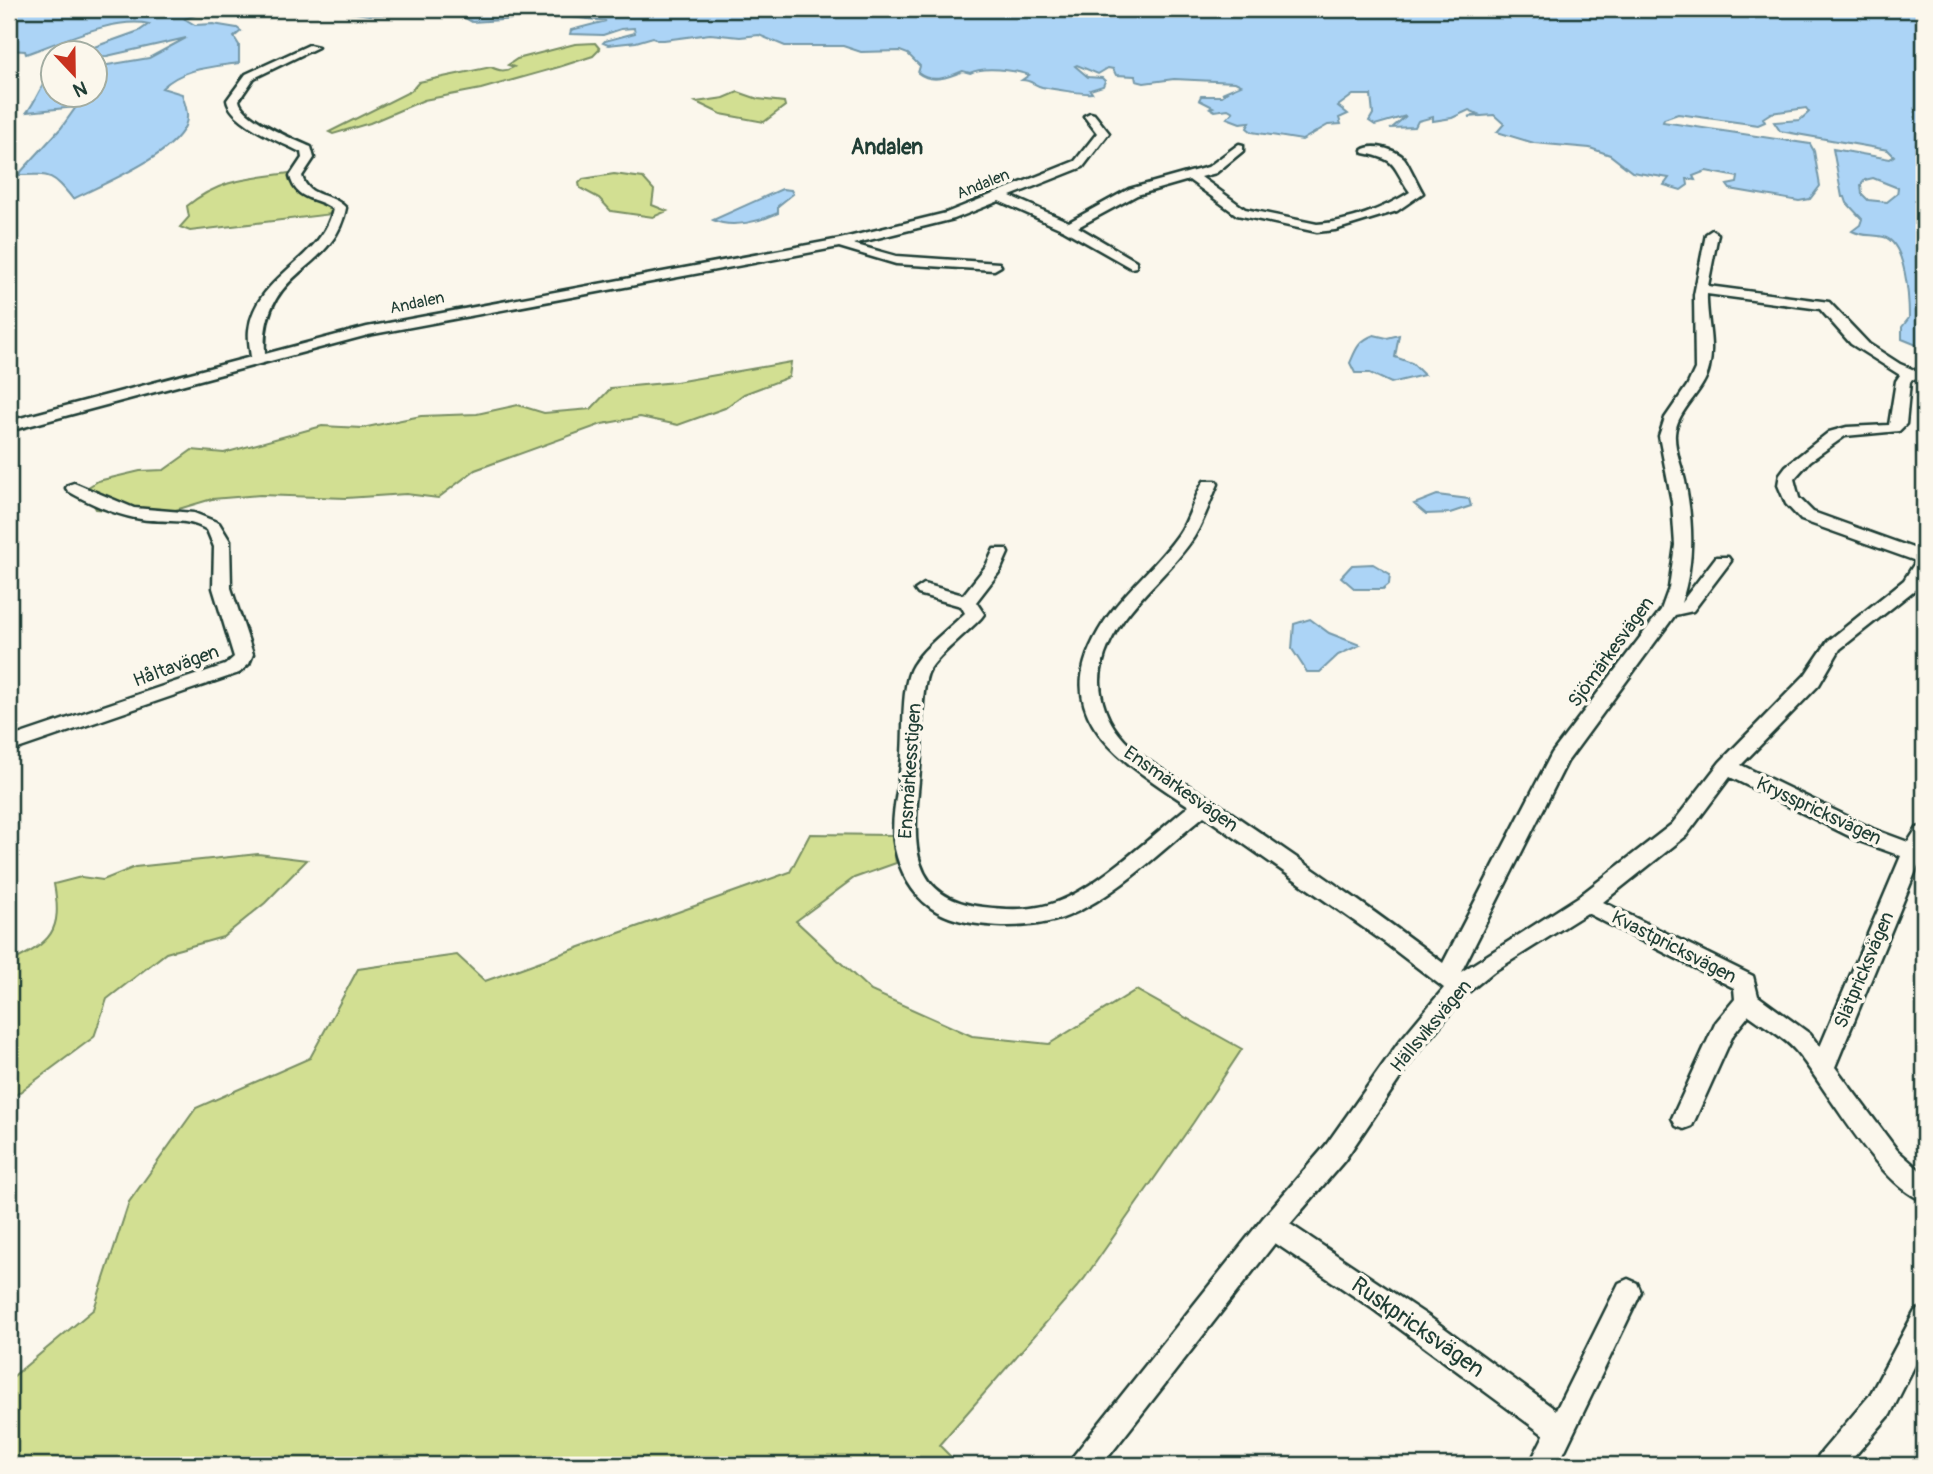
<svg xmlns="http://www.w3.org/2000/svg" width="1933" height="1474" font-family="Pangolin,sans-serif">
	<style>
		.green { fill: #d2df92; stroke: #788e63; stroke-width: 2 }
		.water { fill: #acd4f6; stroke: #7498a8; stroke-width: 2; fill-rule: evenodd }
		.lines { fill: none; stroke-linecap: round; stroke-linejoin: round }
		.minor-casing { stroke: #1f3d34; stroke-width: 5 }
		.minor { fill: #fbf7ec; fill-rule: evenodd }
		.labels { text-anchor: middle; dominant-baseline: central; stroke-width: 7; stroke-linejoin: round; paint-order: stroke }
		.far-street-label { font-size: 16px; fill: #1f3d34; stroke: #fbf7ec }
		.street-label { font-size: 19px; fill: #1f3d34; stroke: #fbf7ec }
		.far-district-label { font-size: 21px; font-weight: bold; fill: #1f3d34; stroke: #fbf7ec }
		.near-street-label { font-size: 23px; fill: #1f3d34; stroke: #fbf7ec }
	</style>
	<rect width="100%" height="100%" fill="#fbf7ec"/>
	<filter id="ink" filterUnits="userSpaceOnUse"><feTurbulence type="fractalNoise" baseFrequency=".0143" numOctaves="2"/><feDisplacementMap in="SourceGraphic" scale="14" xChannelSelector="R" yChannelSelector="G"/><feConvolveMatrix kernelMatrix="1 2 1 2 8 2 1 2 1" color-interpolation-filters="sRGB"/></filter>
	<g filter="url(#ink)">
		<!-- green -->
		<path class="green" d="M595,43L600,49L593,56L559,67L481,89L424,100L370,123L333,134L329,132L411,91L419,82L491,67C499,71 505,72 514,67L508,65L517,59L575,44Z
			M738,92L758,99L784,102L785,106L764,122L721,114L696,102L724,98Z
			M289,173C293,197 311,200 331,206L332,214L190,231L180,227L189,217L187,206C220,179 248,179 289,173Z
			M614,174L643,178L654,190L652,205L667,211L653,217L611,211L599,198L580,188L579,183L583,179Z
			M791,362L789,377L744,394L725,408L678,425L640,417L602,424L475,470L438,498L406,494L346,498L260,495L212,499L162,514L96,509L85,489L98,481L140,471L164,470L192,450L224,453L322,426L362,428L421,416L477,414L518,405L544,413L591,409L611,388L676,382Z
			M810,834L892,835L896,863L854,878L796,921L871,991L972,1036L1049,1044L1136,990L1242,1049L1193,1123L1084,1279L939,1445L959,1465H9V1380L94,1309L129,1202L196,1108L310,1058L358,969L457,955L485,981L790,872Z
			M258,854L307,860L265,903L223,937L166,953L107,999L94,1037L9,1100V963C51,942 63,932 54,884L81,877L103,880L135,867Z"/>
		<!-- water -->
		<path class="water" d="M9,9H226L203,12L185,19L195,25L213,24L237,28L241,31L234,37L239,45V63C211,67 183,68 162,88L182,94C185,105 190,115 185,126C172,156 103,184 73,199C52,173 51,174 18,175L61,128L76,107L27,112C37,100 41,83 52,73V94H94L95,67L149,58L186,38L107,56L95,57L94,52H80L139,31L149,24C114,16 59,43 26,54L25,51L9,50Z
			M328,9H1924V348L1902,339V327L1909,318C1909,299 1906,243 1884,237C1872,234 1864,237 1852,231L1860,225L1862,219L1847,203L1845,197H1842L1833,149L1890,159L1894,156L1888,150L1780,131L1774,122L1800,120L1809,112L1806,108L1771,113L1763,118L1765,122L1758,125L1678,114L1664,119L1663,122L1810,144L1814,151L1820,186L1810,199L1799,201L1730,189L1727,185L1737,183L1738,177L1706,171L1693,176L1695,180L1687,179L1688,185L1681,190L1664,185L1669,178L1632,172L1610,155L1590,148L1534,143L1497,132L1504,124L1494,115L1468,117L1478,114L1469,110L1452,118L1433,121V117L1418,121L1415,127L1392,128L1406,116L1375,125L1369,121L1373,114L1371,95H1353L1338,106L1348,114L1339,118L1341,124L1328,125L1302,140L1252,132L1247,128L1250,122L1240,123L1227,118L1233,112L1228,109L1215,111L1210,108L1213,107L1199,100L1201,96H1222L1226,93H1222L1241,85L1235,82L1174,79L1144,83L1136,81L1135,76L1116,75L1113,69L1108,68L1098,74L1077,65L1075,66L1088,77L1102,78L1105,81L1103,86L1090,90L1092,93C1083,94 1052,89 1042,87C1034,85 1031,80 1022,80L1029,75C1015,70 983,66 970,73L963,71C949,77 932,84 918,73L920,66L908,54L900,51L861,52L843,46H785L759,35L740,37L710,34L664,40H657L653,37L636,42L608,45L603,43L605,41L635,33L634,28L621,29L603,35L570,34L571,30L606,21L561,16L472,22L458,14L369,15ZM1873,178L1898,188L1897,194L1887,202L1868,200L1862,194L1861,185L1865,180Z
			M782,189L791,190L793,194L778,206V213C761,221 732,229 713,220Z
			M1374,335L1387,338L1399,335L1395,357L1412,363L1424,375L1391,383L1370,373H1355L1350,363C1356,349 1358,341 1374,335Z
			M1437,495L1469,499L1471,506L1450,513L1426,514L1414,504Z
			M1373,564L1390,574L1389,584L1383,589H1355L1341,577L1352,565Z
			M1310,619L1329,633L1360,645L1338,655L1320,672H1307L1292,649L1294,624Z"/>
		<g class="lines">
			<defs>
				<path id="minor" d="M309,45L318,47L254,78L239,100C241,118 295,140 311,147L314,158L302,176C308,199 332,192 346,208C333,275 260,266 265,354L367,327L840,239L946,213L1075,161L1097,133L1084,116L1090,113L1094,114L1109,133L1083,167L1010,196L1069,222L1129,189L1208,167L1239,144L1243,145V151L1216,173L1201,177L1245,209L1317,224C1349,222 1383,209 1410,192C1391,165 1399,160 1364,153L1362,150C1372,143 1395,149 1404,158C1408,163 1418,185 1423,193L1397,211L1335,230L1317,232L1237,215L1189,180L1137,195L1078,227L1136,261V267L1131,268L1064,230L999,201L954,219L853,244L896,256L999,263L1001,266L994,270L896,264L839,247L368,335L9,431V421L251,357C250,349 248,339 249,330C255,275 323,260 333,209C316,196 296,202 290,176L302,158L301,152C282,143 230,122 227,100L246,74Z
					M1712,230L1718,234L1708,286L1829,302L1869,344L1900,364L1924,374V382L1912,379L1910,382L1906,424L1899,431L1845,436L1810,461L1794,479L1799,498L1813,512L1924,552V576L1917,588L1840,649L1819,685L1741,765L1873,829L1908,842L1917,828L1924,826V851L1835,1067L1897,1150L1924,1174V1201C1878,1184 1828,1090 1796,1051C1784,1037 1764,1026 1749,1015L1733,1035L1692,1126L1684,1129L1676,1126L1672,1118L1716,1022L1735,999L1734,988L1587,913L1493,972L1466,994L1415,1056L1344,1161L1290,1224L1428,1316L1556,1410L1619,1283L1628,1279L1637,1283L1641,1292L1637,1301L1558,1465H1529L1544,1435L1373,1309L1275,1243L1102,1465H1070L1074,1455L1263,1218L1326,1145L1399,1042L1444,988L1384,942L1204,816C1162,850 1119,894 1068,916C1034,931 960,930 930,907C911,893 900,871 895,849C889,818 900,785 902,754C904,732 901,683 913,665C925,646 949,629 965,613L961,606L918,594L915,590L924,584L963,595L986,566L994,549H1006L1008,553L1000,571L976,602L984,614L981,618C969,631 936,657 929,671C921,684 922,737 921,755C918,818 894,897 983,907C1008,910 1033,911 1057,902C1097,888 1155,833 1189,806C1114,756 1040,712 1109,615C1130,586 1159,563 1179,534C1190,518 1194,497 1204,481H1216L1218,484C1210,501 1204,521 1194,537C1166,580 1114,612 1102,665C1096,688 1104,716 1119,734C1142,763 1183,781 1214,801C1291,854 1369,906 1443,963L1552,753L1661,610L1669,588L1675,545L1672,502L1659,436L1665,418L1687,386L1695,369L1694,295L1706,234ZM1707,294L1820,309L1851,344L1900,375L1896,381L1889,425L1847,427L1829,432L1786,466L1780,474L1778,485L1786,504L1801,520L1916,561L1904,580L1828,641L1805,675L1720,762L1672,824L1578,897L1461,972L1567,762L1675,615L1693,611L1731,561L1728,557H1716L1681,603C1695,562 1693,523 1685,481C1682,467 1674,449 1675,434C1677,409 1704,393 1709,368C1715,344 1706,318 1707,294ZM1730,777L1859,841L1901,856L1820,1047L1810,1034L1758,996L1753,976L1603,902L1686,836Z
					M74,483L134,508L194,513L219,523L230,541L231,588L253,654L249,664L239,673L9,752V738L225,665L234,657L213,588L214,547L207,530C187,517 164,523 141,519C115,515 91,504 68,491L66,488L68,485Z
					M1924,1307V1347L1890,1415L1847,1465H1815L1819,1455L1870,1395L1915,1311Z"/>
			</defs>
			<!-- minor casing -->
			<use href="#minor" class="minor-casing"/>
			<!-- minor -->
			<use href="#minor" class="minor"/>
		</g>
	</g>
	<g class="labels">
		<!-- far-street labels -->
		<g class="far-street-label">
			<text transform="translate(983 184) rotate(-22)">Andalen</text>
			<text transform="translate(417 303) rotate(-12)">Andalen</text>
		</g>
		<!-- street labels -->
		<g class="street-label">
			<text transform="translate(1611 652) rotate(-54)">Sjömärkesvägen</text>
			<text transform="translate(176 666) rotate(-20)">Håltavägen</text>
			<text transform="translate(910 771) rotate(-86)">Ensmärkesstigen</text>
			<text transform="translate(1181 789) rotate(35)">Ensmärkesvägen</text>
			<text transform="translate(1819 811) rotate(25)">Krysspricksvägen</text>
			<text transform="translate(1674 947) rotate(27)">Kvastpricksvägen</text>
			<text transform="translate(1864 970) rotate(-67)">Slätpricksvägen</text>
			<text transform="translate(1431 1026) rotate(-50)">Hällsviksvägen</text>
		</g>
		<!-- far-district labels -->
		<g class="far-district-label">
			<text x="887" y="147">Andalen</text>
		</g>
		<!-- near-street labels -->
		<g class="near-street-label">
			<text transform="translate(1418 1327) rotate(35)">Ruskpricksvägen</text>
		</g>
	</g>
	<!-- margin -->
	<rect width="1933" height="1474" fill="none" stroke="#fbf7ec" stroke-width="35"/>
	<rect x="18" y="18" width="1898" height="1439" fill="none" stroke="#1f3d34" stroke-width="2.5" filter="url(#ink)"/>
	<!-- north arrow -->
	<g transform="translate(74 74) rotate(158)"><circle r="33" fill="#fbf7ec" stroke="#a3ada2" stroke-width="2"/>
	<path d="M0-5L12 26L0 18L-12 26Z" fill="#c8321e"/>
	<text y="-10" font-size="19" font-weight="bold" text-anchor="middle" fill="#1f3d34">N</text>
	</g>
</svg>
